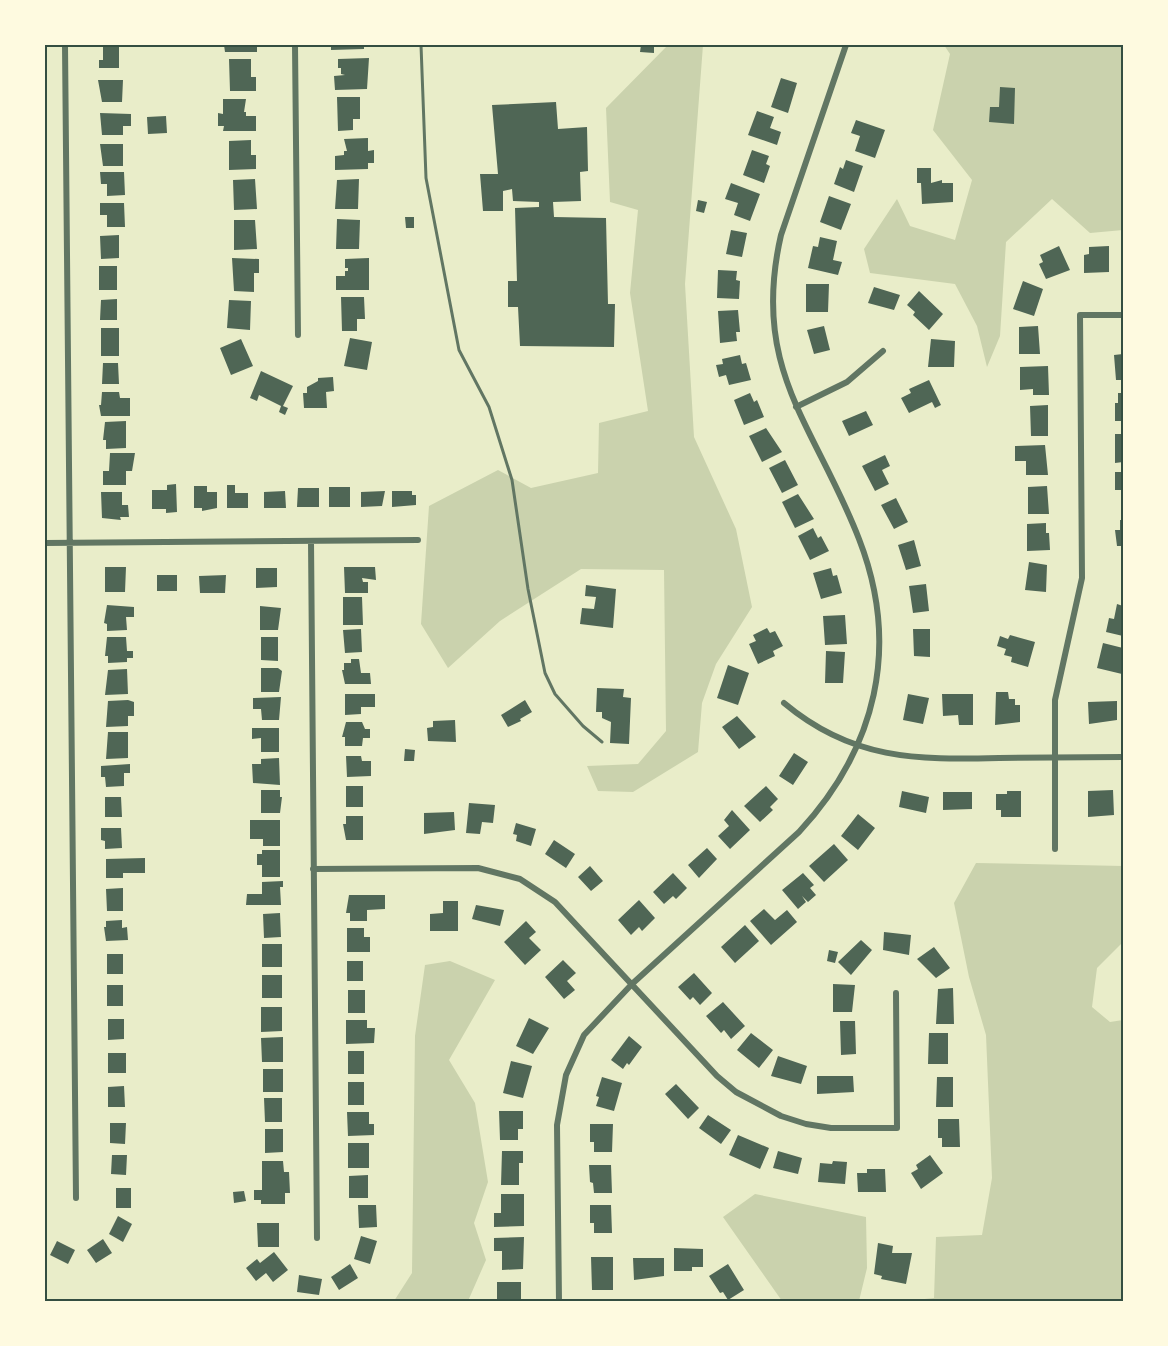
<svg xmlns="http://www.w3.org/2000/svg" width="1168" height="1346" font-family="Jost,sans-serif">
	<style>
		.green { fill: #cad2ad }
		.building { fill: #4f6655 }
		.lines { fill: none; stroke-linecap: round; stroke-linejoin: round }
		.service { stroke: #617663; stroke-width: 3 }
		.minor { stroke: #617663; stroke-width: 6 }
		.neatline { fill: none; stroke: #344e41; stroke-width: 2 }
	</style>
	<rect width="100%" height="100%" fill="#e9edc9"/>
	<!-- green -->
	<path class="green" d="M668,45H703L685,284L694,437L736,529L752,607L716,664L702,703L698,752L633,792L598,791L587,766L638,764L666,731L664,570L581,569L500,621L448,668L421,624L429,506L498,470L531,488L598,473L599,423L648,411L630,293L638,210L610,202L606,108Z
		M944,45H1123V230L1090,233L1052,199L1006,242L1000,336L987,367L977,326L955,284L870,273L864,249L897,199L910,226L955,240L972,180L933,130L950,54Z
		M976,863L1123,866V942L1097,968L1092,1007L1110,1022L1123,1020V1301H906L934,1298L936,1237L982,1235L992,1178L986,1035L969,977L954,903Z
		M450,961L495,980L449,1060L475,1103L488,1182L474,1223L486,1260L468,1301H394L412,1273L415,1036L425,965Z
		M755,1194L866,1217L867,1268L859,1301H782L723,1217Z"/>
	<!-- building -->
	<path class="building" d="M224,45H257V52H225Z
		M331,45H364V49L331,50Z
		M641,45H654V53L640,52Z
		M103,46H119V68H99V60H103Z
		M369,58L367,89L335,90L334,76L345,75L341,74V68H338V59Z
		M229,59H251V77H256V91H230Z
		M781,78L797,83L788,113L771,107Z
		M98,80H123L122,102H102Z
		M1000,87L1015,88L1014,124L989,122L990,107H999Z
		M337,97H360V119H353V130L338,131Z
		M223,99H246L244,112H246V116H256V131H223L224,126H218V113L223,114Z
		M556,102L558,129L587,127L588,171L580,172L581,201L553,202L554,217L606,218L608,304H615L614,347L520,346L518,307H508V281H517L515,208L539,207V202L513,201L512,189L503,191V211H483L480,174H498L492,105Z
		M757,111L774,117L770,128L781,132L777,145L748,135Z
		M100,113L131,114V126H123V135H102Z
		M166,116L167,133L148,134L147,117Z
		M856,120L885,130L875,158L855,151L860,136L851,133Z
		M368,138V151L374,150V163H368V169L335,170V156L344,155V151H347L344,139Z
		M251,140V155H256V169L229,170V141Z
		M100,144H123V166H103Z
		M752,150L769,156L766,164L770,166L764,183L743,175Z
		M846,160L863,166L854,192L834,184L840,167L843,169Z
		M917,168H931V183L942,180V183H953V202L922,204L921,183H917Z
		M100,172H124L125,195L107,196V184H101Z
		M255,179L257,209L234,210L233,180Z
		M359,179L358,209H335L337,180Z
		M731,183L760,194L750,221L734,215L738,203L725,199Z
		M829,196L851,204L841,230L820,222Z
		M698,200L707,202L704,213L696,211Z
		M100,203H124L125,227H107V215H100Z
		M405,217H414V228H406Z
		M337,219L360,220L359,249H336Z
		M234,220H255L257,249L234,250Z
		M731,230L747,233L742,257L726,254Z
		M119,235V258L101,259L100,236Z
		M820,237L837,241L833,260L842,262L838,275L808,268L813,246L818,247Z
		M1059,246L1070,270L1046,279L1039,264L1043,262L1040,255Z
		M1109,246V272L1084,273V255L1089,254V247Z
		M232,258L259,259V273H254V292L234,291Z
		M369,258V290H336V276H345V271H348V268H345V259Z
		M99,266H117V290H99Z
		M718,270L737,271L736,280L740,281L739,299L717,298Z
		M1023,281L1043,289L1034,316L1013,309Z
		M806,284H829L828,312H806Z
		M874,287L900,295L894,310L868,303Z
		M919,291L943,314L929,330L913,315L915,312L907,305Z
		M341,297H364L365,319H357V331H342Z
		M117,299V320H100L101,300Z
		M229,300L251,301L250,330L227,328Z
		M738,310L740,332H736L737,341L720,343L718,311Z
		M824,326L830,350L814,354L807,330Z
		M1038,326L1040,354H1019V327Z
		M101,328H119V356H101Z
		M350,338L372,342L367,370L344,366Z
		M241,339L253,366L231,375L220,348Z
		M931,339L955,341L954,367H928Z
		M1123,354V380H1116L1114,355Z
		M740,355L742,364L746,363L751,380L729,385L726,375L719,377L716,365L723,364L722,359Z
		M103,363H118L119,384H102Z
		M1048,366L1049,395H1033V389L1020,390V367Z
		M261,371L293,386L283,406L288,408L285,415L279,412L281,406L259,395L257,401L250,398Z
		M333,377L334,391L326,392L327,408H304L303,393H307V387L318,381V378Z
		M929,380L941,405L935,408L932,402L909,413L901,398L911,393L909,389Z
		M102,392H119L120,398H130V416H101L99,405H101Z
		M750,393L754,402L757,400L764,417L744,425L734,400Z
		M1118,393H1123V421H1115V403H1118Z
		M1048,405V436H1031L1030,406Z
		M866,411L873,425L849,436L842,421Z
		M126,421V448L106,449V440H103L105,422Z
		M766,428L782,452L762,462L749,436Z
		M1115,434H1123V462L1115,463Z
		M1045,445L1048,475H1026V461H1015V446Z
		M110,453H135L132,471H126V485H103V471H109Z
		M885,455L890,466L882,470L889,484L875,491L862,466Z
		M785,460L798,485L782,493L769,468Z
		M1115,472H1123V490H1115Z
		M176,484L177,512L166,513V509H152V490H167V485Z
		M227,485H235V493H248V508H227Z
		M194,486H207V492H217V508L202,511V508H194Z
		M1047,486L1049,514H1028V487Z
		M329,487H350V507H329Z
		M298,488H319V507H297Z
		M285,491L286,508H264V492Z
		M385,491L382,506L361,507V492Z
		M392,491H412V495H416V505L392,507Z
		M101,492H122V505H128L129,517H120L121,520L102,518Z
		M798,494L814,519L795,528L782,502Z
		M896,498L908,522L894,529L881,505Z
		M1120,520H1123V546H1117L1115,530H1120Z
		M1046,523V533H1049L1050,550L1027,551V524Z
		M813,528L818,538L821,536L829,551L810,560L798,536Z
		M914,540L921,566L906,570L898,545Z
		M1029,562L1047,565L1046,592L1025,590Z
		M105,567H126L125,592H105Z
		M344,567H375L376,580L362,578L363,582H368V593H345Z
		M256,568H277V587L256,588Z
		M831,568L833,576L837,575L842,593L821,599L813,573Z
		M157,575H177V591H157Z
		M226,575L225,593H200L199,576Z
		M926,584L929,611L913,613L909,586Z
		M586,585L616,589L613,628L580,624L582,608L594,609L596,597L585,596Z
		M343,597H362L363,625H343Z
		M1117,604L1123,606V636L1106,632L1109,618L1114,619Z
		M107,605L134,607V617H126L127,630L107,631V624L104,623Z
		M260,606L281,608L278,630H260Z
		M845,615L847,644L825,645L823,616Z
		M767,628L770,633L775,631L783,646L773,651L775,656L758,664L749,644L756,641L753,635Z
		M361,629L362,652L345,653L343,630Z
		M913,629H930V657L914,656Z
		M1010,635L1035,642L1028,667L1011,662L1012,657L1004,655L1006,649L997,646L1000,636L1008,639Z
		M107,637H126L127,651H133V658H127V662L108,663V656H105Z
		M261,637H278V661L261,660Z
		M1103,643L1123,648L1122,674L1097,668Z
		M826,651L845,652L843,683H825Z
		M351,659H359L361,673H370L371,684H345L342,670H344V663H351Z
		M728,665L749,673L738,705L717,698Z
		M261,668H278L282,671L279,692H261Z
		M127,669L128,694L105,695L108,670Z
		M597,688L624,689L623,697L631,698L629,744L610,743L611,722L602,718V712H596Z
		M996,692H1008L1009,699H1015V705H1020V722L995,725Z
		M345,694H375V707H361V714L345,715Z
		M908,694L929,698L923,724L903,720Z
		M942,694H973V725H959L958,715L943,716Z
		M281,697L279,720H262L261,709H253V698Z
		M128,700L134,702V716H128V726L106,727L108,701Z
		M525,700L532,712L520,719L521,721L508,727L501,715Z
		M1117,701V720L1089,724L1088,702Z
		M737,716L756,737L739,749L722,727Z
		M455,720L456,742L428,741L427,728L433,727V721Z
		M346,722H362L365,729H370V738H363L362,746H345V737H342Z
		M252,728H279V752H261V738L252,739Z
		M108,732H128V758L106,759Z
		M405,749L415,750L414,761H404Z
		M794,753L808,762L793,785L779,776Z
		M346,756H361L362,761H371V776L347,777Z
		M279,758L280,785L253,783L252,764H261V759Z
		M130,764V773H124V786L106,787L105,777H101V766Z
		M346,786H363V807H346Z
		M766,786L778,799L770,807L773,810L760,822L744,806Z
		M261,790H280V797H282L280,813H261Z
		M1113,790L1114,815L1088,817V791Z
		M902,791L929,797L926,813L899,807Z
		M1007,791H1021V817H1001V810H996V794H1007Z
		M943,792H972V809L943,810Z
		M105,797H121L122,817H105Z
		M469,803L495,805L493,823L482,822L480,834L466,833Z
		M732,810L750,830L730,849L718,836L729,826L724,820Z
		M454,812L455,830L424,834V813Z
		M858,814L875,828L858,850L841,836Z
		M346,816H363V840H346L343,824H346Z
		M250,820H280V846H263V839H250Z
		M516,823L536,829L531,846L516,841L517,835L513,834Z
		M101,828H121L122,848L105,849V841L101,840Z
		M554,840L575,854L566,868L545,854Z
		M834,844L848,860L824,882L809,866Z
		M707,848L717,859L699,878L688,865Z
		M262,850H280V877H262V865H257V854H262Z
		M145,858V873H123V878H106V859Z
		M590,866L603,881L591,891L578,877Z
		M673,873L687,888L676,899L673,896L664,904L653,892Z
		M803,873L814,885L810,888L816,895L808,902L802,896L806,902L798,909L782,890Z
		M283,881V887H280L281,905H246L247,894H262V882Z
		M123,888V911H107L106,889Z
		M349,895H385V909L367,910V921H350V913H346Z
		M639,900L655,918L642,931L639,927L631,935L618,920Z
		M443,901H458V931H430V914L443,913Z
		M476,905L504,910L500,926L472,919Z
		M764,909L775,920L787,910L797,922L771,945L750,921Z
		M280,913L281,937L264,938L263,914Z
		M122,920V928L127,927L128,940L106,941L104,927H106V921Z
		M526,921L536,932L529,938L541,950L525,965L504,942Z
		M745,925L759,941L735,963L721,947Z
		M347,928H364V937H370V952H347Z
		M884,932L911,935L909,955L883,950Z
		M861,940L872,950L851,975L838,962Z
		M262,944H282V967H262Z
		M934,947L950,968L936,978L917,959Z
		M829,950L838,952L835,963L827,961Z
		M107,954H123V974H107Z
		M563,960L576,973L567,981L575,990L564,999L545,977Z
		M347,961H363V981H347Z
		M694,973L712,993L700,1005L693,997L690,1000L678,987Z
		M262,975H282V998H262Z
		M833,984L855,985L852,1012H833Z
		M107,985H123V1006H107Z
		M953,988L954,1024H936L938,989Z
		M348,990H365V1013H348Z
		M723,1002L745,1026L731,1039L724,1030L721,1033L706,1016Z
		M261,1007H282V1031L261,1032Z
		M529,1018L549,1028L533,1054L516,1046Z
		M108,1019H124V1039L108,1040Z
		M346,1020H367V1028H375L374,1043L346,1044Z
		M840,1021H855L856,1054L841,1055Z
		M751,1033L773,1050L759,1068L737,1050Z
		M929,1033H948V1064H928Z
		M629,1036L642,1047L629,1065L627,1063L623,1069L611,1060Z
		M283,1037V1062H262L261,1038Z
		M348,1051H364V1074H348Z
		M108,1053H126V1073H108Z
		M778,1056L807,1066L801,1084L771,1076Z
		M511,1061L532,1066L523,1098L503,1093Z
		M263,1069H283V1092H263Z
		M817,1076H853L854,1092L817,1094Z
		M602,1077L622,1083L614,1111L596,1106L599,1097L596,1096Z
		M937,1077H953V1107H936Z
		M348,1082H364V1105H348Z
		M676,1084L699,1108L688,1119L665,1094Z
		M124,1086L125,1107H108V1087Z
		M264,1098H282V1122H265Z
		M499,1111H523V1129H518V1140H500Z
		M347,1112H369V1124H374V1135L348,1136Z
		M708,1115L731,1130L721,1144L699,1128Z
		M938,1119H959L960,1147H942V1138H938Z
		M110,1123H126L125,1144L110,1143Z
		M590,1124H613L612,1152H594V1142H590Z
		M265,1129H283V1152L265,1153Z
		M738,1135L769,1148L760,1169L729,1155Z
		M348,1143H369V1168H348Z
		M502,1151H523V1163H519V1185H501Z
		M778,1151L802,1158L798,1174L773,1168Z
		M112,1155H127L126,1175L111,1174Z
		M930,1155L943,1173L921,1189L911,1173L918,1169L916,1165Z
		M262,1161H283L284,1172H289L290,1193H285V1204H261V1200H254V1190H262Z
		M833,1161L847,1162L845,1184L818,1182L820,1163L832,1164Z
		M589,1165H611L612,1193H594L593,1183L590,1182Z
		M867,1169H885L886,1192H858L857,1173H867Z
		M368,1175V1198H349V1176Z
		M116,1188H131V1208H116Z
		M244,1191L246,1201L234,1203L233,1192Z
		M501,1194H524V1226L494,1227V1213H501Z
		M358,1205H376L377,1227L359,1228Z
		M590,1205H611L612,1233H594V1223H590Z
		M118,1216L132,1224L123,1242L109,1234Z
		M257,1223H279V1247H258Z
		M361,1236L377,1241L370,1264L354,1259Z
		M524,1237L523,1269L502,1270V1251H494V1238Z
		M103,1239L112,1253L96,1263L87,1250Z
		M57,1241L75,1250L68,1264L50,1255Z
		M878,1243L893,1246L892,1253H912L906,1284L881,1279L882,1276L874,1274Z
		M674,1248L703,1249V1267H692V1271H674Z
		M274,1252L288,1270L273,1282L266,1273L256,1281L246,1268L257,1259L260,1263Z
		M591,1257H613V1290H592Z
		M633,1258H664V1276L634,1280Z
		M350,1264L358,1278L339,1290L331,1277Z
		M728,1264L744,1290L728,1300L723,1292L720,1293L709,1276Z
		M299,1275L322,1279L319,1295L297,1292Z
		M497,1282H521V1301H497Z"/>
	<g class="lines">
		<!-- service -->
		<path class="service" d="M421,45L426,178L459,350L489,407L512,480L528,589L545,673L555,694L583,726L602,742"/>
		<!-- minor -->
		<path class="minor" d="M65,45L76,1198
			M295,45L298,335
			M796,407L847,382L883,351
			M311,541L317,1238
			M45,543L418,540
			M784,703C852,760 916,760 999,758C1041,758 1082,757 1123,757
			M1055,849V700L1082,578L1080,315H1123
			M313,869L478,868L520,879L555,902L717,1076L736,1092L781,1116L806,1124L831,1128H897L896,993
			M559,1301L557,1125L566,1075L584,1035L632,984L799,832C876,749 901,647 859,539C815,425 750,370 781,235L846,45"/>
	</g>
	<!-- border -->
	<rect width="1168" height="1346" fill="none" stroke="#fefae0" stroke-width="93"/>
	<rect x="46" y="46" width="1076" height="1254" class="neatline"/>
</svg>
